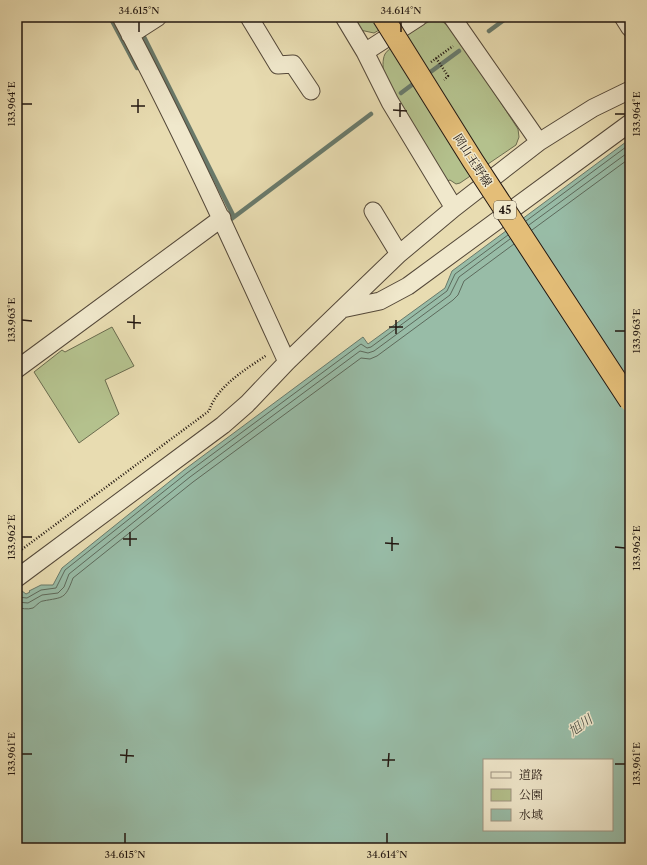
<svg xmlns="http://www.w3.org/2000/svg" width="647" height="865" font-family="'Libre Caslon Text','Noto Serif JP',serif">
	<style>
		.green { fill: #b4c18d; stroke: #6b6c4f }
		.water { fill: #98bca7; stroke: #697a6b; fill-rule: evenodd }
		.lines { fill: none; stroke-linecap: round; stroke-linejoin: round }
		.shore { stroke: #5d6a5c; stroke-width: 1 }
		.stream { stroke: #697a6b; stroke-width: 4.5 }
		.minor-casing { stroke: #544839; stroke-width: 19 }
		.path { stroke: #221711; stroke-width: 2.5; stroke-dasharray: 1 2; stroke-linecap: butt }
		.minor { stroke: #f0e8cc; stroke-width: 17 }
		.major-bridge-casing { stroke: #221711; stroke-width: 23; stroke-linecap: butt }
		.major-bridge { stroke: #e4be78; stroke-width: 21 }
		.ticks { fill: none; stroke: #221711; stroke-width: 1.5 }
		.labels { text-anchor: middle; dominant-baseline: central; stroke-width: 3; stroke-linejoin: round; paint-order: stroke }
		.shield { fill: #f0e8cc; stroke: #605649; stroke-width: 1 }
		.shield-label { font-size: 11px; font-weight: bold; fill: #221711 }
		.street-label { font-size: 12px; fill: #221711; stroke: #f0e8cc }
		.water-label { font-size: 13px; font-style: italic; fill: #4b5146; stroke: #f0e8cc }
		.neatline { fill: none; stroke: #221711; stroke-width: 1.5 }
		.ticks-label { font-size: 10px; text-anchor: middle; fill: #221711 }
	</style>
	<rect width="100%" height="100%" fill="#e8dcb1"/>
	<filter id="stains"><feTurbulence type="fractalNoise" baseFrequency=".005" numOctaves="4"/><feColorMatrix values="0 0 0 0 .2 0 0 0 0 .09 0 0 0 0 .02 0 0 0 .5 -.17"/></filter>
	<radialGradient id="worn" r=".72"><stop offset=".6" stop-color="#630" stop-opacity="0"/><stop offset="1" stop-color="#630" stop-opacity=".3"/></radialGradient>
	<!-- green -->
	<path class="green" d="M351,17H401L374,33L360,30Z
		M433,20L443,22L453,30L518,129L519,137L516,145L460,183L456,184L450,180L447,181L384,76C383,69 382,60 385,54C391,45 423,23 433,20Z
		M112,327L134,366L105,380L119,414L79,443L34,372L62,350L65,352Z"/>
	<!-- water -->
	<path class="water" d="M630,139V848H17V594L22,591L26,594L30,592L29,591L41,585H53L62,568L184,470L363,337L368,344L445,288L452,271ZM484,760H612V830H484Z"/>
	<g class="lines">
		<!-- shore -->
		<path class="shore" d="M526,221L630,144
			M529,225L630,151
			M532,230L630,158
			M17,597L27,598L41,590L56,588L65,570L187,473L361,344L367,348L371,347L447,291L455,274L508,235
			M17,602L28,603L42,595L58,593L64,587L69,574L190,477L360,351L368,353L374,351L450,295L459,277L510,239
			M17,608C22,608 27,610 33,608C36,606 40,601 43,601C63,597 65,600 73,578L193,482L361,358L370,359L377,356L453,300L458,295L464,281L514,244"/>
		<!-- stream -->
		<path class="stream" d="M110,17L137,68
			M134,17L234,217
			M489,31L508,17
			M425,76L459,51
			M401,93L417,81
			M226,223L371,114"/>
		<defs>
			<path id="minor" d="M121,17C181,129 234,246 287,362
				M249,17L278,65L293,64L311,91
				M344,17L365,52L390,102L454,208
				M452,17L539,142
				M623,17L630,28
				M130,35L158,17
				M365,52L419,17
				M373,211L399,254
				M342,309L380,301L408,286L630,123
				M17,369L222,218
				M17,578L223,425L247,404L287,362L399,254L454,208L539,142L593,108L630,90"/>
		</defs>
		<!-- minor casing -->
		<use href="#minor" class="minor-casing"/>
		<!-- path -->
		<path class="path" d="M436,58L448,76L444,80
			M431,62L453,46
			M17,553L209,411C217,386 246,369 267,355"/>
		<!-- minor -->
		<use href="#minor" class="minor"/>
		<defs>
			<path id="major-bridge" d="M383,17L473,161L630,401"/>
		</defs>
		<!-- major-bridge casing -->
		<use href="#major-bridge" class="major-bridge-casing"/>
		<!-- major-bridge -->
		<use href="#major-bridge" class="major-bridge"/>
	</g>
	<!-- ticks -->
	<path class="ticks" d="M139,32V22M401,32V22M22,104H32M131,106H145M393,110L407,111M138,113V99M615,114H625M400,117V103M22,320L32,321M127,322L141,323M389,327H403M134,329V315M615,331H625M396,334V320M22,537H32M123,539H137M385,543L399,544M130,546V532M615,547L625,548M392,551V537M22,754H32M120,755L134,756M382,760H395M126,763L127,749M615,764H625M388,767L389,753M125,843V833M387,843V833"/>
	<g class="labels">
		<!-- shield labels -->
		<rect class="shield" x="494" y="201" width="22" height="18" rx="3"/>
		<g class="shield-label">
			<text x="505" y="210">45</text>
		</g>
		<!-- street labels -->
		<g class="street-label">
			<text transform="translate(473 160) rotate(57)">岡山玉野線</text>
		</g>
		<!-- water labels -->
		<g class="water-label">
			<text transform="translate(580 725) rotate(-35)">旭川</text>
		</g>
	</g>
	<!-- margin -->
	<rect width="647" height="865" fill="none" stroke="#e8dcb1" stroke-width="44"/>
	<!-- legend -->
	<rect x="483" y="759" width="130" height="72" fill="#f0e8cc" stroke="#9e9481"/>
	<rect x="491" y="772" width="20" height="6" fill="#f0e8cc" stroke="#9e9481"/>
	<text x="519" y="779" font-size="12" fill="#221711">道路</text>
	<rect x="491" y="789" width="20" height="12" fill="#b4c18d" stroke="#9e9481"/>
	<text x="519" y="799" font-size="12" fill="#221711">公園</text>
	<rect x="491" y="809" width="20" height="12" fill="#98bca7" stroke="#9e9481"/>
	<text x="519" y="819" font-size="12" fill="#221711">水域</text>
	<rect x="22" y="22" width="603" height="821" class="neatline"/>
	<g class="ticks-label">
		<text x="139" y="14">34.615°N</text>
		<text x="401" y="14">34.614°N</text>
		<text transform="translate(11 104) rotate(-90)" y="4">133.964°E</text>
		<text transform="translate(636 114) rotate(-90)" y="4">133.964°E</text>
		<text transform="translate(11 320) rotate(-90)" y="4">133.963°E</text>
		<text transform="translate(636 331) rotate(-90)" y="4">133.963°E</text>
		<text transform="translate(11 537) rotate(-90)" y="4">133.962°E</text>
		<text transform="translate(636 548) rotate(-90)" y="4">133.962°E</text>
		<text transform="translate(11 754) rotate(-90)" y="4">133.961°E</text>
		<text transform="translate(636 764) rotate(-90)" y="4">133.961°E</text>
		<text x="125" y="858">34.615°N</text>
		<text x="387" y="858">34.614°N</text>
	</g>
	<rect width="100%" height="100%" filter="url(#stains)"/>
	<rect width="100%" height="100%" fill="url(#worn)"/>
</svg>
